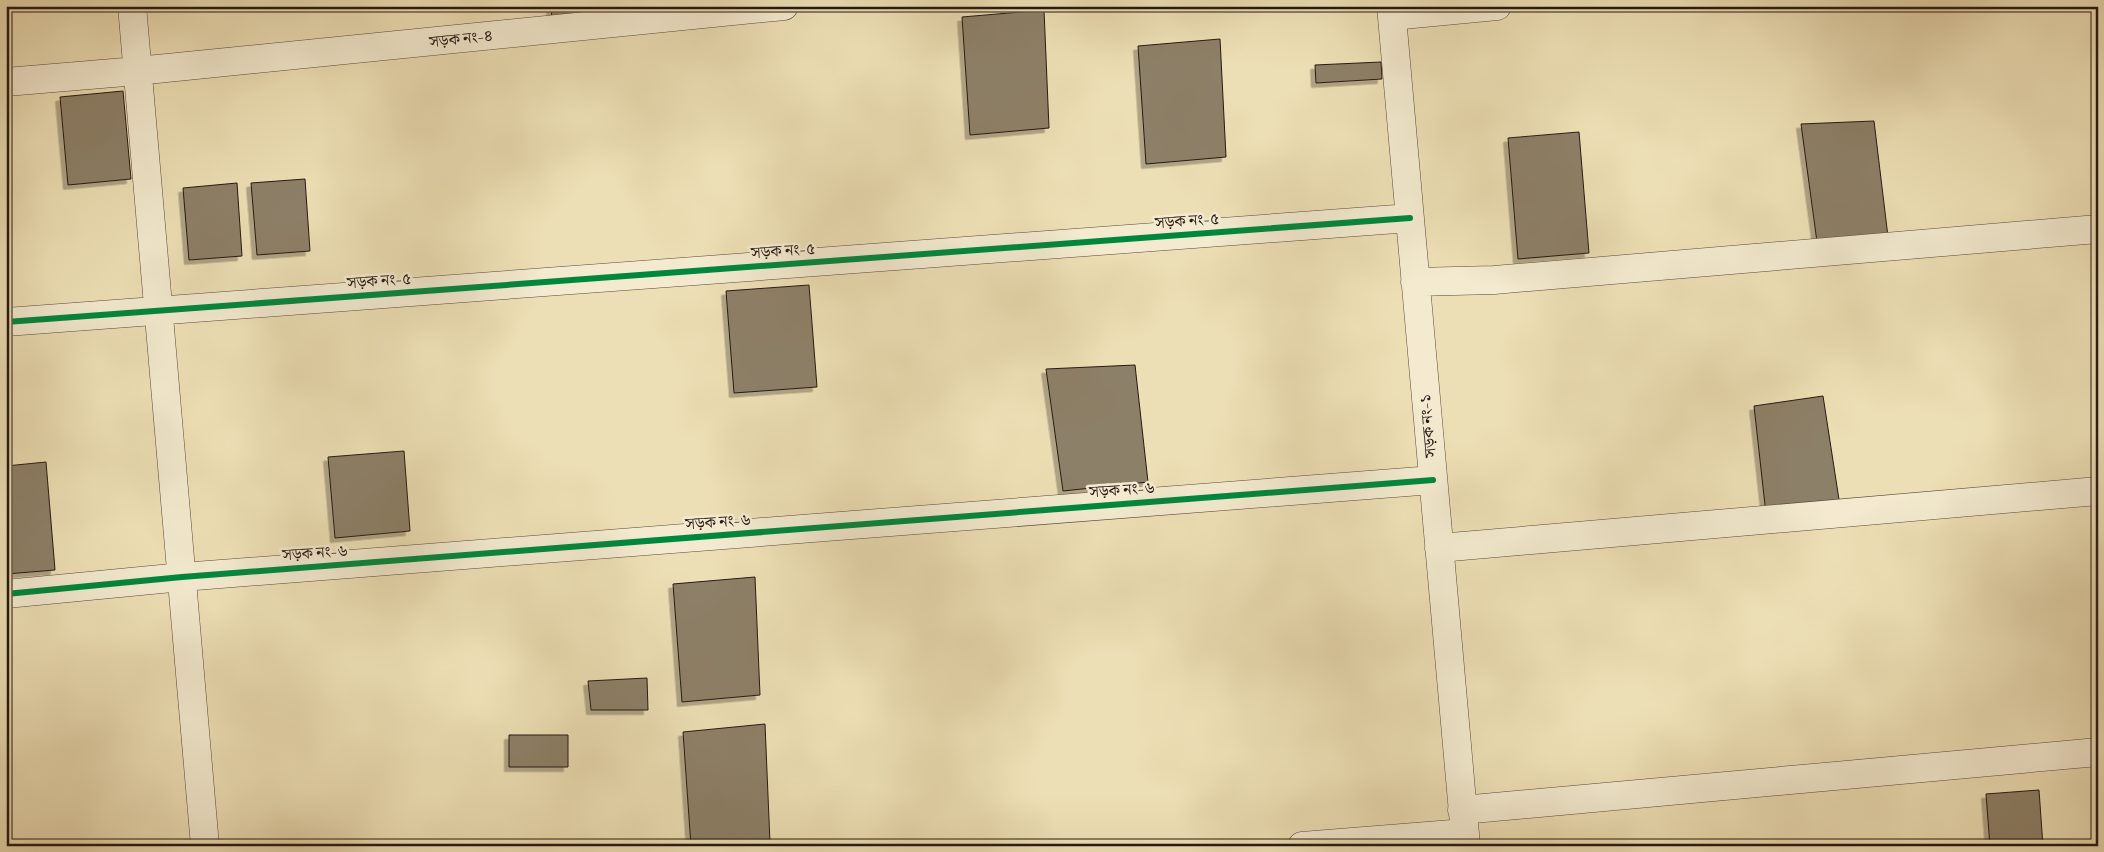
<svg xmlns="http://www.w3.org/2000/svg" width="2104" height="852" font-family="'Libre Bodoni','Noto Serif Bengali',serif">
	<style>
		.building { fill: #8d8067; stroke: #261912; filter: url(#shadow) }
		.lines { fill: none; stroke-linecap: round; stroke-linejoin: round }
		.minor-casing { stroke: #584a3b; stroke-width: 29 }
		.minor { stroke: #f3eacf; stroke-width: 28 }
		.cycleway-casing { stroke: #f3eacf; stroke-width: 9 }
		.cycleway { stroke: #00873e; stroke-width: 6 }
		.labels { text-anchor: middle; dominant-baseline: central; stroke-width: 5; stroke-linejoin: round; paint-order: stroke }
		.street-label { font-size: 16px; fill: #261912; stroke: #f3eacf }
	</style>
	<defs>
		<filter id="shadow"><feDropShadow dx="-4.5" dy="4.5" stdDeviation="0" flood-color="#0004"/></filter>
	</defs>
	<rect width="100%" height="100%" fill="#eddfb5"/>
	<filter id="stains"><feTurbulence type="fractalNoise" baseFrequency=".004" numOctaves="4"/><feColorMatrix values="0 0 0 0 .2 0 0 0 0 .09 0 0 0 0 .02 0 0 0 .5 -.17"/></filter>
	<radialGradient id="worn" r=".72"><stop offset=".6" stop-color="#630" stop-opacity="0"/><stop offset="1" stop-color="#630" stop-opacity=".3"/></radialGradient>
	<!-- building -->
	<path class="building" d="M551,6H631V14L552,21Z
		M1044,10L1049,128L970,135L962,17Z
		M1220,39L1226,157L1146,164L1138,46Z
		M1381,62L1382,79L1316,83L1315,65Z
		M123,91L131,179L68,185L60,97Z
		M1874,121L1889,245L1817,242L1801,124Z
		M1579,132L1589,253L1518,259L1508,138Z
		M305,179L310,251L257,255L251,183Z
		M237,183L242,256L189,260L183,188Z
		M809,285L817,387L734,393L726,291Z
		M1135,365L1148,482L1063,491L1046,369Z
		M1823,396L1840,506L1766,514L1754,406Z
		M404,451L410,531L335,538L328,457Z
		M46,462L55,570L6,574V466Z
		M755,577L760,695L682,702L673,584Z
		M647,678L648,710H591L588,681Z
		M765,724L770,843L691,846L683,732Z
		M509,735H568V767H509Z
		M2039,790L2043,846H1990L1986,794Z"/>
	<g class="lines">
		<defs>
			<path id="minor" d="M132,6L205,846
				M1391,6L1466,846
				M1392,16L1497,6
				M6,82L137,71L784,6
				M1415,282L1494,280L2098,229
				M6,322L1410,218
				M1439,548L2098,491
				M6,594L182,577L1433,480
				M1462,810L2098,752
				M1302,846L1465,833"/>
		</defs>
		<!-- minor casing -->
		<use href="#minor" class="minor-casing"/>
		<!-- minor -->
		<use href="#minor" class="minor"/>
		<defs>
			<path id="cycleway" d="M6,322L1410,218
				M6,594L182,577L1433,480"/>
		</defs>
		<!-- cycleway casing -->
		<use href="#cycleway" class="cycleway-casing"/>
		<!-- cycleway -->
		<use href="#cycleway" class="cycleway"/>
	</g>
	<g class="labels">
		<!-- street labels -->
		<g class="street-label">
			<text transform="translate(461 39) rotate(-6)">সড়ক নং-৪</text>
			<text transform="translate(1187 221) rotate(-4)">সড়ক নং-৫</text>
			<text transform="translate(783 251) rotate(-4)">সড়ক নং-৫</text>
			<text transform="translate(379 281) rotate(-4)">সড়ক নং-৫</text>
			<text transform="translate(1428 426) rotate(-95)">সড়ক নং-১</text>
			<text transform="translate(1122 490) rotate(-4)">সড়ক নং-৬</text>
			<text transform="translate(718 522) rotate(-4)">সড়ক নং-৬</text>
			<text transform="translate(315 553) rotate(-4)">সড়ক নং-৬</text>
		</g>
	</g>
	<!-- margin -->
	<rect width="2104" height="852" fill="none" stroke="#eddfb5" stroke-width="25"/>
	<rect x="8" y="8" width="2089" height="837" fill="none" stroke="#261912" stroke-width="2.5"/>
	<rect x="12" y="12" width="2079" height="827" fill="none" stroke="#261912"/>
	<rect width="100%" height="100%" filter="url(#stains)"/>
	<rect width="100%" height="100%" fill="url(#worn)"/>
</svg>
